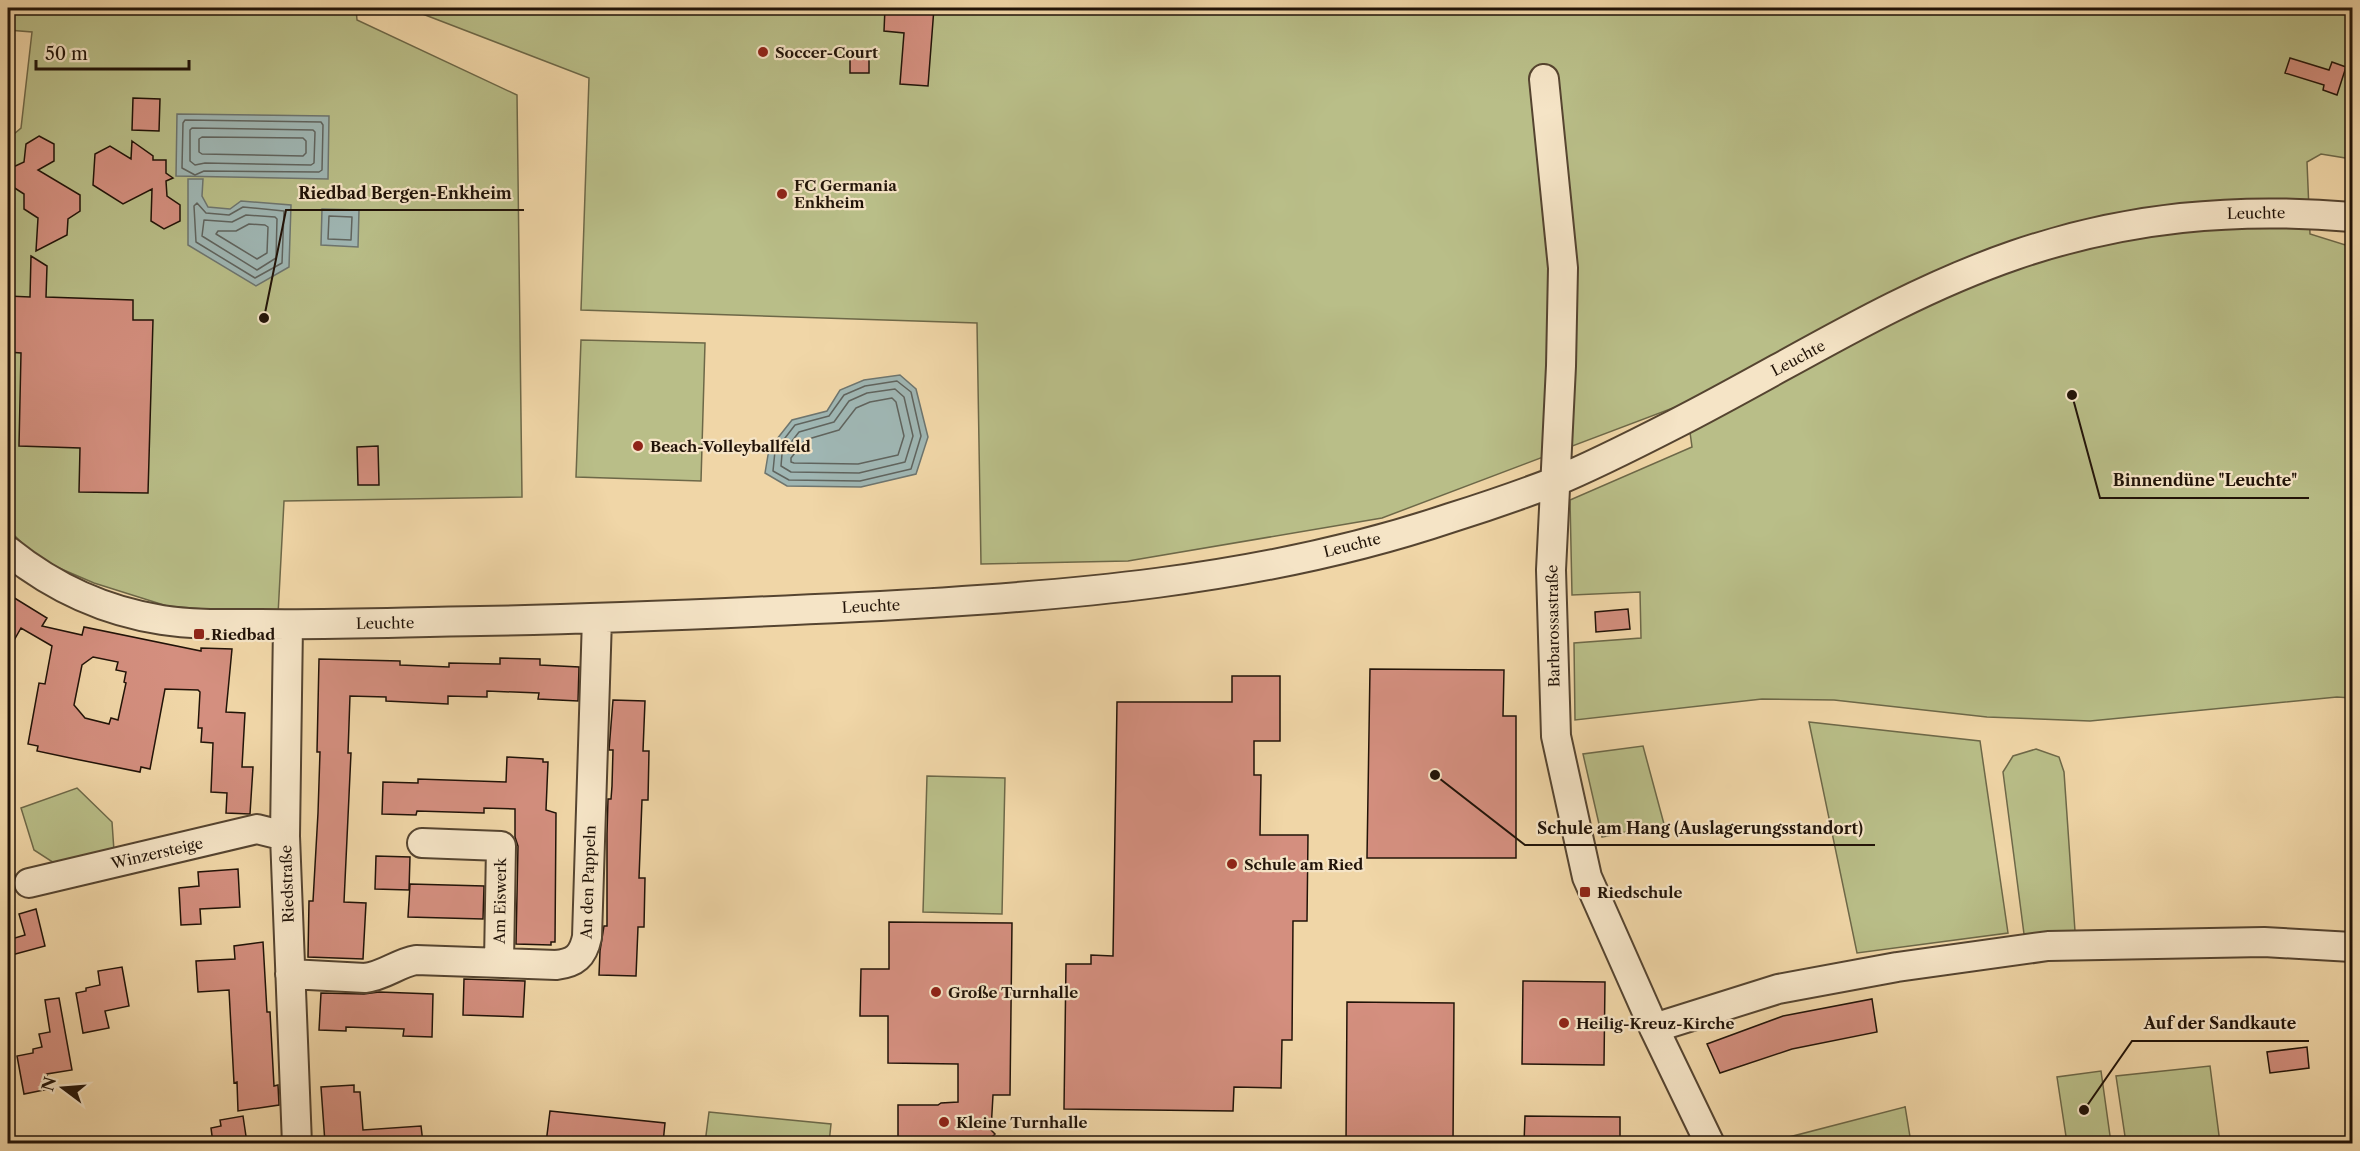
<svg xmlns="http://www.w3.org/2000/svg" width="2360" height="1151" font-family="'Libre Caslon Text',serif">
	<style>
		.green { fill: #b9be88; stroke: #6d6848; stroke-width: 1.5 }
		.water { fill: #9fb6b3; stroke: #6d756f; stroke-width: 1.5 }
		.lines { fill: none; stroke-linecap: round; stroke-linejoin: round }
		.shore { stroke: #60645e; stroke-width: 1.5 }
		.building { fill: #d48f7f; stroke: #211308; stroke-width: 1.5; fill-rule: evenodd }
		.minor-casing { stroke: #554430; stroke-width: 32 }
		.minor { stroke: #f5e4c6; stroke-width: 28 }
		.poi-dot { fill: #8f2418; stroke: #f5e4c6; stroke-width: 2 }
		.labels { text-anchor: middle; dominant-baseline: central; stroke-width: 4.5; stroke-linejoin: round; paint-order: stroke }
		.poi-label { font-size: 15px; font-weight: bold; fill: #211308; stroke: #f5e4c6; text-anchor: start }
		.street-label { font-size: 15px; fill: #211308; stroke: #f5e4c6 }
		.leader { fill: none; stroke: #211308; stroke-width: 2 }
		.callout-dot { fill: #211308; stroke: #f5e4c6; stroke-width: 2 }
		.callout-label { font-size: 16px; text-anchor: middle; font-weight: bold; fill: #211308; stroke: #f5e4c6; stroke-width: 4.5; stroke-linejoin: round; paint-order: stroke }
	</style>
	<rect width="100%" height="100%" fill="#f0d6a7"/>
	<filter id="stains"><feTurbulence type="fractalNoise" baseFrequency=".00333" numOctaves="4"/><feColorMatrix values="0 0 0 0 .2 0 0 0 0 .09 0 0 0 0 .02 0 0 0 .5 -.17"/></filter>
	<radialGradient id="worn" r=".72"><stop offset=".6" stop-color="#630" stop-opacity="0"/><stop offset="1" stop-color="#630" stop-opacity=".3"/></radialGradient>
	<!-- green -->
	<path class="green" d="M8,8H356L357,20L517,95L522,497L284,501L278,615L167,606L94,583L38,559L8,529V139L21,128L32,32L8,30Z
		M407,8H2352V159L2321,154L2307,162L2310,234L2352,247V698L2337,697L2090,721L1987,717L1834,700L1762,699L1575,720L1574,643L1641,638L1640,592L1572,595L1570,500L1692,447L1686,403L1382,518L1128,561L981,564L977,323L581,310L589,78Z
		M581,340L705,343L701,481L576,477Z
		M1809,722L1980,741L2008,933L1857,953Z
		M1643,746L1664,824L1602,837L1583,754Z
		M2036,749L2059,757L2064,772L2075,931L2024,934L2003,772L2013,756Z
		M927,776L1005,778L1002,914L923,912Z
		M77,788L112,822L114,851L54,863L34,850L21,808Z
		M2210,1066L2220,1143H2126L2116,1076Z
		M2101,1071L2111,1143H2067L2057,1077Z
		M1905,1106L1911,1143H1766L1905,1107Z
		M709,1112L831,1124L829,1143H705Z"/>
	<!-- water -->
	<path class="water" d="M177,114L329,116L328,179L176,176Z
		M188,179H203L202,196L208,207L230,209L241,201L291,205L289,267L256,286L188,245Z
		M322,209L359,210L358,247L321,245Z
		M900,375L916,389L928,437L916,474L861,487L787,486L765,473L769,449L792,420L827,411L840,390L864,380Z"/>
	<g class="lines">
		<!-- shore -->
		<path class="shore" d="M185,120L321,122L323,125L322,170L319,172L204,171L195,175L182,168L183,123Z
			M192,128L313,130L315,132L314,163L311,165L205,163L195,165L190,161V130Z
			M202,137L303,138L306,141V153L303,156L202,154L199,152V139Z
			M197,203L206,213L229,215L243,207L284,211L282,263L255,278L196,242L194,206Z
			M246,215L275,217L277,219L276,258L257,270L202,236L204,220L232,222Z
			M329,216L352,217L351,240L328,239Z
			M249,224L265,225L268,227L267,253L257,259L216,234L218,231H236Z
			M897,381L911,392L921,436L911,469L860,481L789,480L773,471L775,451L795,425L829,416L844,395L865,386Z
			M895,389L904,397L913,436L905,462L859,473L791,472L781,466L782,454L799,432L834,422L849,401L867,393Z
			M892,398L896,402L904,436L898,455L858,464L794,463L791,462V458L805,440L839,430L856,408L870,402Z"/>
	</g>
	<!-- building -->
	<path class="building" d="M885,8H934L928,86L900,84L904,33L884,31Z
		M850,55L869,57V73H850Z
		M2290,58L2329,70L2332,62L2346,67L2337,95L2323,90L2324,85L2285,73Z
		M133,98L160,99L159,131L132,130Z
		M39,136L54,144V161L38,170L80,195V211L68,219L67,235L36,251L38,218L24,209V194L10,185L11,168L24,162L26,144Z
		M132,141L153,156V160H166V173L173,178L166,181L167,196L180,205V221L164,229L151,221L152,189L123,204L93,185L95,154L110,146L131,159Z
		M31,256L47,266L46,297L133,300V320H153L148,493L79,492L80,448L19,446L21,353L8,352V296L30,297Z
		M378,446L379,485H358L357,447Z
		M8,594L47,618L42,626L82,635L84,627L201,651V648L232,649L226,712L245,713L242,767H253L250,814L226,813L227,793L211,792L213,743L201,742L202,728H198L200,692L198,690L165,689L150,769L141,767L140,772L75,759L37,751L38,746L28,744L39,683L45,684L52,646L21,628L8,651ZM93,657L118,662L116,670L126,672L124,682L126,683L118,720L111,718L109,724L85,718L74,705L82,665Z
		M1628,609L1630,629L1596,632L1595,612Z
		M500,658L540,659V665L579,667L578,701L538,699L539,693L487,691V697L448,696V704L386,701V697L350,696L348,753H351L344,902L366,903L363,959L308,957L309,901H313L318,813L320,752H317L319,659L400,661V665L449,667V663L500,664Z
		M1370,669L1504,670L1503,716H1516V858H1367Z
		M1232,676H1280V741H1254V775H1261L1260,835H1308L1307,921H1293L1292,1040H1282L1281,1088L1234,1087L1233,1111L1064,1109L1066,964H1091V955L1113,956L1117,702H1232Z
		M613,700L645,701L643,751H649L648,800H642L639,878H645L644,927H638L636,976L599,975L600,951L604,926H607V834L608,799H611L612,786L613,750H609Z
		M507,757L543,759V762H548L546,810L556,813L555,942H551V945L516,944L518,846L515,837V809L484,808V813L417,811L416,815L382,814L383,782L418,783V779L506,782Z
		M376,856L410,857L409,890L375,889Z
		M238,869L240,907L200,909L201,924L181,925L179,888L199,886L198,872Z
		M410,884L484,886L483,919L408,917Z
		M36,909L45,946L8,956V940L25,935L19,914Z
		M889,922L1012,923L1010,1095H993L991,1130L995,1134L991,1138V1143H898V1105H938L941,1103L958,1102V1064L888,1063V1016H860L861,969H889Z
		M263,942L267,1012H270L274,1086L278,1085L279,1105L238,1111L237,1082L234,1083L229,990L198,992L196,961L235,959L234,946Z
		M122,967L129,1006L105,1011L109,1028L83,1033L76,993L86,991V988L100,985L98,971Z
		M464,979L525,981L523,1017L463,1015Z
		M1523,981L1605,982L1604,1065L1522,1064Z
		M379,992L433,994L432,1037L403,1036L404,1029L346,1027V1031L319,1030L321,993L364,994Z
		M59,998L72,1070L47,1074L49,1089L24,1094L17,1056L33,1053V1049L42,1047L39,1034L50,1032L45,1000Z
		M1872,999L1877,1032L1792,1049L1720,1073L1707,1044L1783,1016Z
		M1347,1002L1454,1003L1453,1143H1346Z
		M2307,1047L2309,1068L2270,1073L2267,1052Z
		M354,1085V1092H360L363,1130L421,1126L423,1143H325L321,1087Z
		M550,1111L665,1123L663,1143H546Z
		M243,1116L247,1143H213L211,1128L221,1126L220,1120Z
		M1525,1116L1620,1117V1143H1524Z"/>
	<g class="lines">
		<defs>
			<path id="minor" d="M1544,79L1563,268L1561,366L1551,570L1556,736L1587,877L1654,1028L1710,1144
				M8,551C54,588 103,611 162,620C194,625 227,624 260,624C333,625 406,622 480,621C606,619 733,613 859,607C1058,597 1260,582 1450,518C1485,507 1520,495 1554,482C1595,465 1636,444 1675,424C1787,367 1895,296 2015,255C2126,217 2235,207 2352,217
				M288,625L285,836L297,1144
				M422,843L501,846L499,962
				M29,883L257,829L285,836
				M290,974L365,978C384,976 398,963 416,960L556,965C575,963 583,956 587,937L597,618
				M1654,1028L1778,989L1897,967L2048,946L2264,942L2352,947"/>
		</defs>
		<!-- minor casing -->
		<use href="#minor" class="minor-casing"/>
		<!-- minor -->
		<use href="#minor" class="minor"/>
	</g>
	<!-- markers -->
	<g class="poi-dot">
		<circle cx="763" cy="52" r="6"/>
		<circle cx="782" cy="194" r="6"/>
		<circle cx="638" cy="446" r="6"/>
		<rect x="193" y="628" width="12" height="12" rx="3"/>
		<circle cx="1232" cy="864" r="6"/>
		<rect x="1579" y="886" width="12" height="12" rx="3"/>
		<circle cx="936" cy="992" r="6"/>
		<circle cx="1564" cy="1023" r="6"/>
		<circle cx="944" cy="1122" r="6"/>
	</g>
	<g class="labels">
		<!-- poi labels -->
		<g class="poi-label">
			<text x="775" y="52">Soccer-Court</text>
			<text x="794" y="185">FC Germania<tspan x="794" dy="17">Enkheim</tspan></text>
			<text x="650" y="446">Beach-Volleyballfeld</text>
			<text x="211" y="634">Riedbad</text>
			<text x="1244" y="864">Schule am Ried</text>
			<text x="1597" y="892">Riedschule</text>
			<text x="948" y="992">Große Turnhalle</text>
			<text x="1576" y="1023">Heilig-Kreuz-Kirche</text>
			<text x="956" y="1122">Kleine Turnhalle</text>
		</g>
		<!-- street labels -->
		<g class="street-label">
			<text transform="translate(2256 213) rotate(-1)">Leuchte</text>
			<text transform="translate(1798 358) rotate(-28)">Leuchte</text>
			<text transform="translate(1352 545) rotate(-14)">Leuchte</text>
			<text transform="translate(871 606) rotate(-3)">Leuchte</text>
			<text transform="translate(385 623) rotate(-1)">Leuchte</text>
			<text transform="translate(1553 626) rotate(-91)">Barbarossastraße</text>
			<text transform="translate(157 853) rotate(-13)">Winzersteige</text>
			<text transform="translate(588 882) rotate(-88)">An den Pappeln</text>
			<text transform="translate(287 884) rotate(-92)">Riedstraße</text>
			<text transform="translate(500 901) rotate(-89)">Am Eiswerk</text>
		</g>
	</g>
	<!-- callouts -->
	<path class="leader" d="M264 318L286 210H524M2072 395L2100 498H2309M1435 775L1525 845H1875M2084 1110L2132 1041H2309"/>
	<g class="callout-dot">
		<circle cx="264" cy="318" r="6"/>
		<circle cx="2072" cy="395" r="6"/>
		<circle cx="1435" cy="775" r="6"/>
		<circle cx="2084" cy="1110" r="6"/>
	</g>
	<g class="callout-label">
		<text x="405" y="199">Riedbad Bergen-Enkheim</text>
		<text x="2205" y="486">Binnendüne "Leuchte"</text>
		<text x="1700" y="834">Schule am Hang (Auslagerungsstandort)</text>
		<text x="2220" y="1029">Auf der Sandkaute</text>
	</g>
	<!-- margin -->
	<rect width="2360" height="1151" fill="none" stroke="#f0d6a7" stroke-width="30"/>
	<rect x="9" y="9" width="2342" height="1133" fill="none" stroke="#211308" stroke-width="3"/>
	<rect x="15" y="15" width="2330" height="1121" fill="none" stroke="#211308" stroke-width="1.5"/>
	<!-- north arrow -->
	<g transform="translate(63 1088) rotate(286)" stroke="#f5e4c6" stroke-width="4.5" paint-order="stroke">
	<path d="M0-4.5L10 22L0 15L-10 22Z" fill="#211308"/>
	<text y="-9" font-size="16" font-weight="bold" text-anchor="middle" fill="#211308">N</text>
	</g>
	<!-- scale -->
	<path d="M36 60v9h153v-9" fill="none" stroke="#211308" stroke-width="3"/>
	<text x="45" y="60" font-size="18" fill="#211308" stroke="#f5e4c6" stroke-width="4.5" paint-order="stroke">50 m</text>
	<rect width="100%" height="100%" filter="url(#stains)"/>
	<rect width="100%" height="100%" fill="url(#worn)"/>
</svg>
